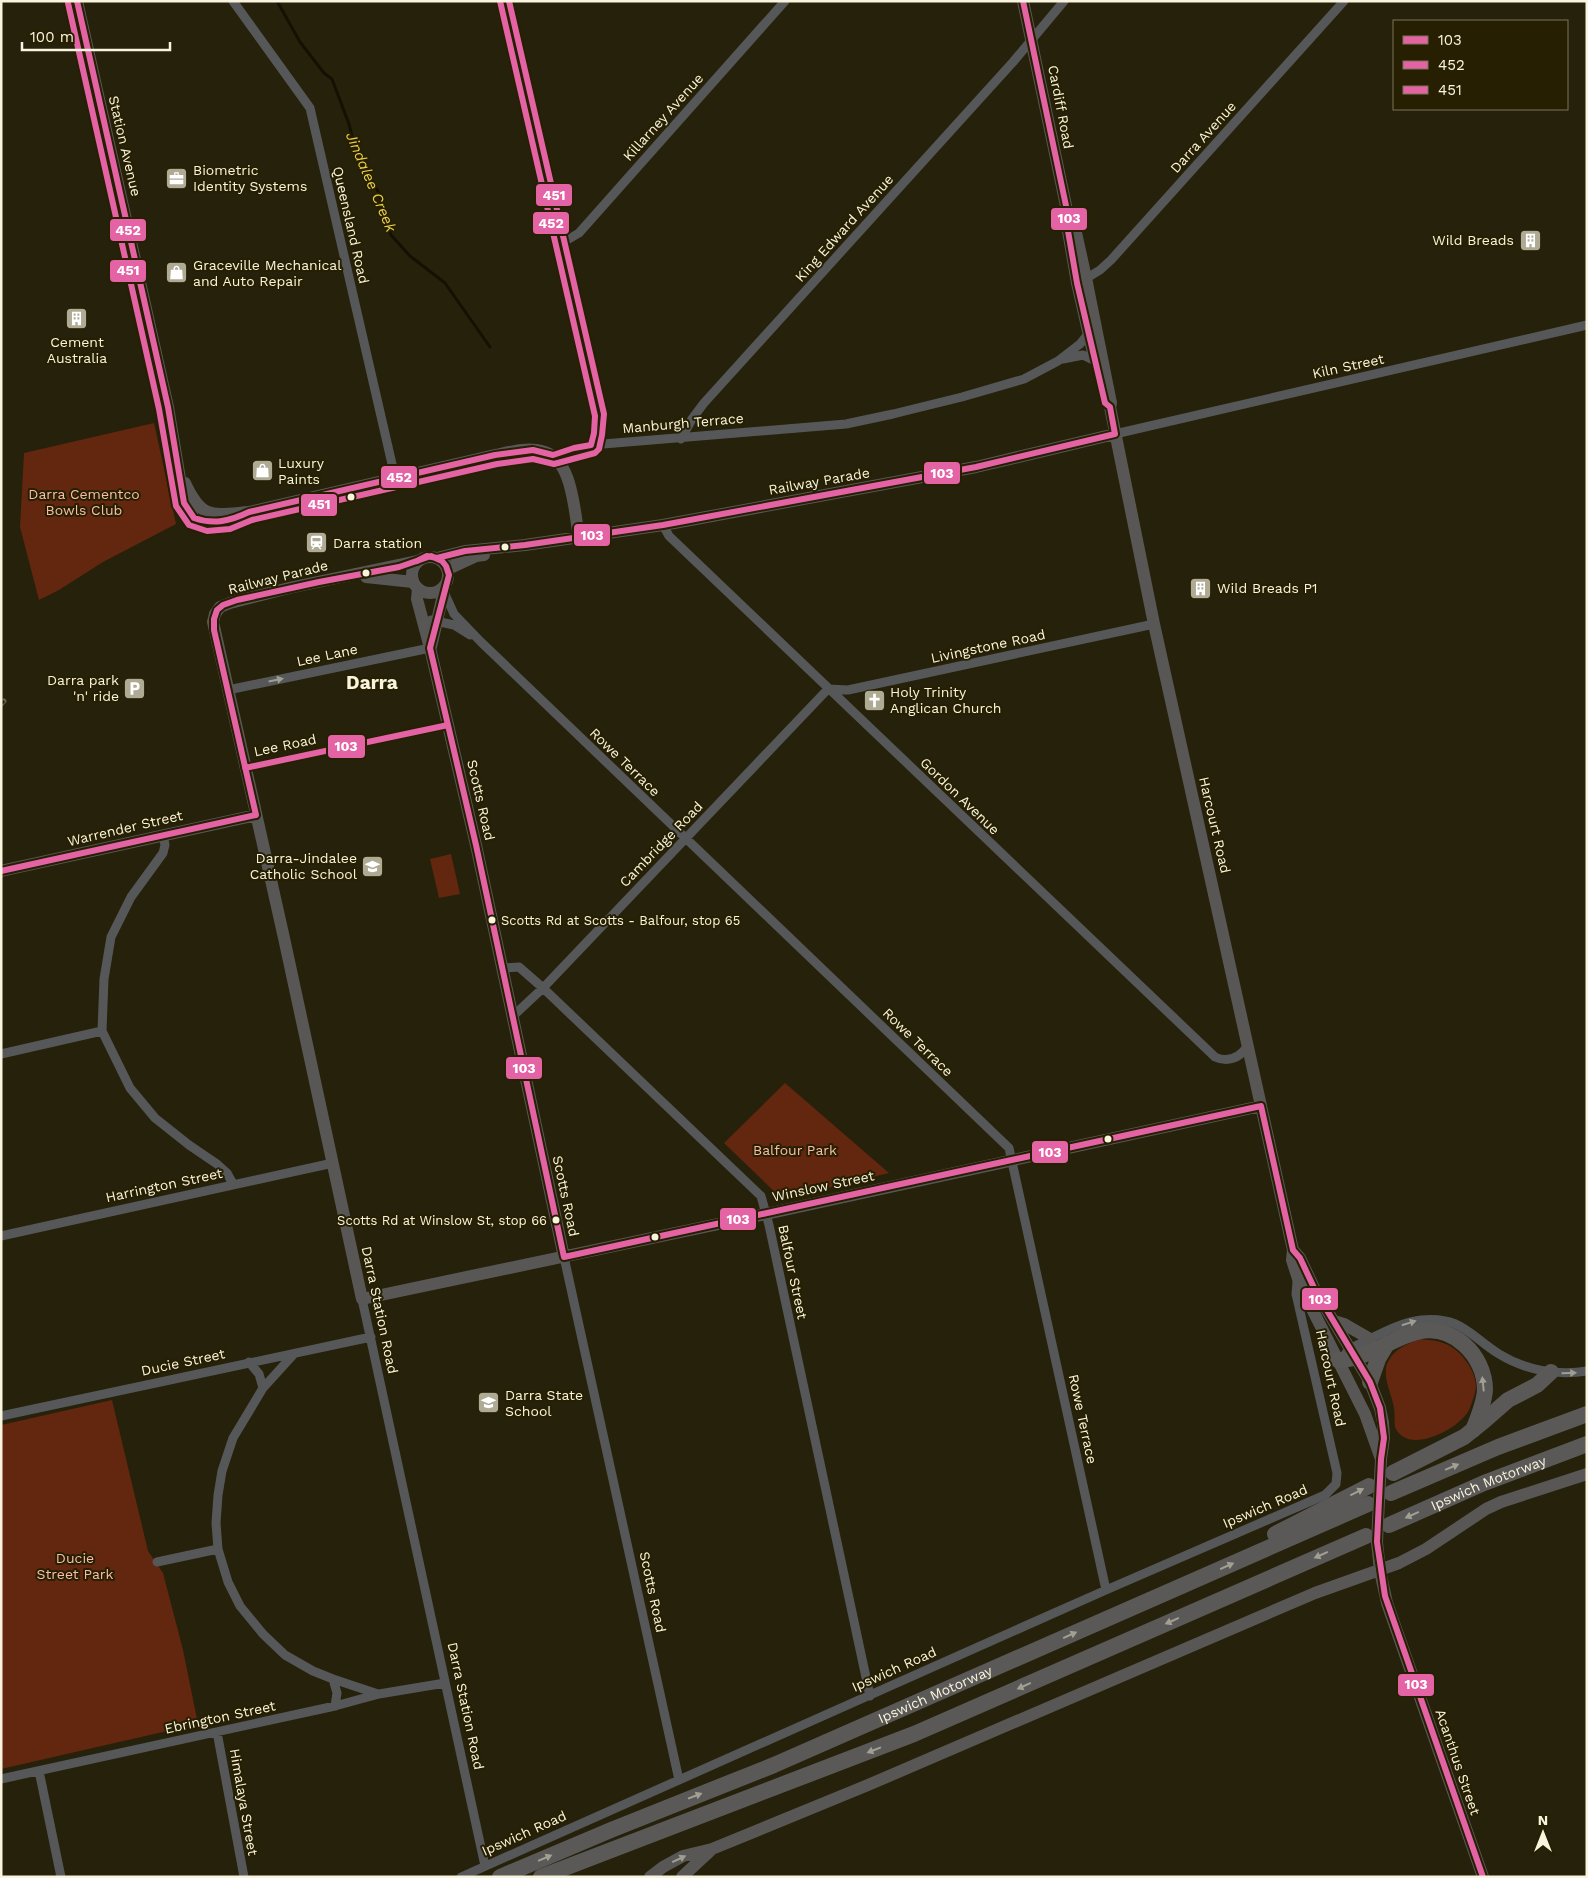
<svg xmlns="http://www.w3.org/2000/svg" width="1588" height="1878" font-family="'Work Sans',sans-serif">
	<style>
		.green { fill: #63260e }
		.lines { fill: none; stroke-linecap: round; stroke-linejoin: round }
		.stream { stroke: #151102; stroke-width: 3 }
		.street { stroke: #565758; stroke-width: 9 }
		.secondary { stroke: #585756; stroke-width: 12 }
		.highway { stroke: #5b5957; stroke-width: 16 }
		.rail-casing { stroke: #625f57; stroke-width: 5 }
		.rail { stroke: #261f01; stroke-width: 3; stroke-dasharray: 9; stroke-linecap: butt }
		.secondary-bridge { stroke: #585756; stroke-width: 12 }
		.bus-1-casing { stroke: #261f01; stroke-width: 10 }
		.bus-2-casing { stroke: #261f01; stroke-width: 10 }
		.bus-3-casing { stroke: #261f01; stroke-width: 10 }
		.bus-1 { stroke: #e463a4; stroke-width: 6 }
		.bus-2 { stroke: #e463a4; stroke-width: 6 }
		.bus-3 { stroke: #e463a4; stroke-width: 6 }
		.oneway { fill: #9f9e94 }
		.oneway2 { fill: #a29f93 }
		.oneway3 { fill: #a09e93 }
		.bus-dot { fill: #f8f4dd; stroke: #261f01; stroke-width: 2 }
		.labels { text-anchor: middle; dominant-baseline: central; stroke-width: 4; stroke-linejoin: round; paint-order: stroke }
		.bus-label { font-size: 13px; fill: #f8f4dd; stroke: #261f01; text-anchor: start }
		.street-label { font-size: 14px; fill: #f8f4dd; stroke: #261f01 }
		.poi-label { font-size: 14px; fill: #f8f4dd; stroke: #261f01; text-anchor: start }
		.park-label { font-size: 14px; fill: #f9bdaa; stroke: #261f01 }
		.water-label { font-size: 15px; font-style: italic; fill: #e8cf4b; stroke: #261f01 }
		.district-label { font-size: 19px; font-weight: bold; fill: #f8f4dd; stroke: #261f01 }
		.line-badge { stroke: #261f01; stroke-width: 2 }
		.badge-label { font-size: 14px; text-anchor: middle; font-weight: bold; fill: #fff }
	</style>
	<rect width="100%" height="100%" fill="#26210b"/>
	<!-- green -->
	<path class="green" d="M154,423L176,524L103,562L59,590L39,600L20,527L24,453Z
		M451,854L460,894L439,898L430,859Z
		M785,1083L889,1173L782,1199L724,1143Z
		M1420,1339C1427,1340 1436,1340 1443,1343C1459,1348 1475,1368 1476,1386C1476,1392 1472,1402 1470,1408C1462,1427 1420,1449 1402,1436C1399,1434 1396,1430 1395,1427C1394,1421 1395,1414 1394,1408C1392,1394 1380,1373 1389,1360C1396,1348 1407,1344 1420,1339Z
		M112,1400L148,1551L163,1573L183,1650L198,1724L1,1769V1425Z"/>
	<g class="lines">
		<!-- stream -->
		<path class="stream" d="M277,1L300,42L324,73L332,79L349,124L356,154L379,193L386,216V223L391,235L410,256L445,283L490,347"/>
		<!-- street -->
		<path class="street" d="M233,1L310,108L395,477
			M500,1L595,416L594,433L591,445
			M557,246L579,233L785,1
			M1082,281L1100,270L1111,260L1344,1
			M1063,359L1083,355L1095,361
			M1115,434L1587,325
			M681,439L692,419L704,403L1013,62L1064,1
			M553,455L574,448L591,445L846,424L893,414L962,397L1024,379L1058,361L1080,344L1088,334
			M663,525L669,536L1215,1057C1228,1063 1239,1058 1247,1047
			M444,592L454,614L481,642L1009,1148L1106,1590
			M431,620L454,625L470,635
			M228,690L430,648
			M245,768L448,725
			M163,835L165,845L163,853L131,897L111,937L104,979L102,1031L130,1088L155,1118L189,1145L217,1164L227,1173L233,1184
			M502,968L519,967L543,988L761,1196L769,1225L870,1696
			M512,1017L543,988L828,689L848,690L1154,624
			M1,1054L102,1031
			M1,1236L333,1163
			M564,1257L679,1780
			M362,1299L485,1866
			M1346,1353L1351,1348C1371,1339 1399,1322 1421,1320C1461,1316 1469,1335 1499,1354C1525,1370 1557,1376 1587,1371
			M293,1355L263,1388L233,1438L222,1471L218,1495L216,1523L218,1549L228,1582L240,1606L263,1634L285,1655L313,1671L333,1679L378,1694
			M249,1362L259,1374L263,1388
			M1,1416L371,1337
			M157,1562L218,1549
			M333,1679L337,1693L335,1706
			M217,1732L244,1877
			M39,1771L61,1877
			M1,1779L335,1706L379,1694L445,1683
			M461,1877L1106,1590L1325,1495L1336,1484L1337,1473L1296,1294L1297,1282"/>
		<!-- secondary -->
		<path class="secondary" d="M77,1L168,407L184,503L194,518C214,527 230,521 249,512
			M1023,1L1069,220L1068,231L1077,283L1093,353
			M1069,220L1075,228L1086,278L1111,403L1110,407L1154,624L1293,1250L1292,1260L1300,1285L1365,1414L1381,1459
			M185,483C202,520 212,515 249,512L495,455C510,452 527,447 542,451C573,458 574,511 579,537
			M412 575a18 18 0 1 1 36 0a18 18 0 1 1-36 0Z
			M437,558L465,551L525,545L663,525L976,467L1115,434
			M417,561L289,588L230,603L220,607L215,614L213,622L284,938L362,1299L766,1214L1261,1106
			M448,569L476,556L484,555
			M366,577L413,582
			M418,589L417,599L430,648L476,845L564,1257
			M431,647L445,586
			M1,871L256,815
			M1293,1250L1300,1258L1316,1292L1370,1382L1380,1408L1383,1423L1384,1438L1381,1459
			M1334,1321L1344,1324L1370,1339
			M1377,1542L1380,1571L1387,1603L1483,1877
			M650,1877L663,1867L683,1856L712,1849L868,1785L1315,1593L1399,1563L1426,1549L1486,1509L1501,1502L1587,1474
			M682,1877L710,1851"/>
		<!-- highway -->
		<g class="highway">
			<path d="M1338,1360C1344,1360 1351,1359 1357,1357C1378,1351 1396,1337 1417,1332C1452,1323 1485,1355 1485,1390C1484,1404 1478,1418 1473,1430"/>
			<path d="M1370,1382L1378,1359L1387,1344"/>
			<path d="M1393,1473L1464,1437L1484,1421L1508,1400L1537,1385L1551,1372"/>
			<path d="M1391,1493L1498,1447L1587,1414"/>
			<path id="s1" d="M1389,1525L1484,1483L1587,1444"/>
			<path d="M1275,1534L1369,1486"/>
			<path id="s2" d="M500,1877L611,1830L774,1765L1368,1504"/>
			<path d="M541,1877L914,1734L1366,1536"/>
		</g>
		<defs>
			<path id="rail" d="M1,704L4,701"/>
		</defs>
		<!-- rail casing -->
		<use href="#rail" class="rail-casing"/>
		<!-- rail -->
		<use href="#rail" class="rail"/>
		<!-- secondary-bridge -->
		<path class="secondary-bridge" d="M1377,1542L1381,1459"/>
		<defs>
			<path id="bus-1" d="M1023,1L1069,220L1068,231L1077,283L1105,403L1110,407L1115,434
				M417,561L427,556L437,558L465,551L525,545L663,525L976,467L1115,434
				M245,768L448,725
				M256,815L214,630V619L217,610L223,605L237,600L319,582L399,567L431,556L442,561L446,566L449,575L430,648L476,845L564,1257
				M1,871L256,815
				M1261,1106L1293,1250L1300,1258L1316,1292L1370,1382L1380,1408L1384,1438L1381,1459L1377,1542L1385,1596L1483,1877
				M564,1257L1261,1106"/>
			<path id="bus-2" d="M77,1L168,407L184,503L194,518C214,525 230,521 249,512L495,455L533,450L553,455L574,448L591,445
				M500,1L595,416L594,433L591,445"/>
			<path id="bus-3" d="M68,3L159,409L176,506L189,525L207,531L230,529L252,520L497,464L533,459L554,464L595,453L599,449L602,435L604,414L509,1"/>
		</defs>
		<!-- bus-1 casing -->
		<use href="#bus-1" class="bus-1-casing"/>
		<!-- bus-2 casing -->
		<use href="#bus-2" class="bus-2-casing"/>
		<!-- bus-3 casing -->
		<use href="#bus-3" class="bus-3-casing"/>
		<!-- bus-1 -->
		<use href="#bus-1" class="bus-1"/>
		<!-- bus-2 -->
		<use href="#bus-2" class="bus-2"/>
		<!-- bus-3 -->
		<use href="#bus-3" class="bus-3"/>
	</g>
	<!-- one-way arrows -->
	<defs><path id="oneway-solid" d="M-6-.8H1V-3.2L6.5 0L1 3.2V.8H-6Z" transform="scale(1.25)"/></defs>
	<g class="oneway">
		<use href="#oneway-solid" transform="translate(276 680) rotate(-12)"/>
		<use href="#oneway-solid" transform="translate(1409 1323) rotate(-18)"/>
		<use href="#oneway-solid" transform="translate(1569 1373) rotate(-1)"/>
	</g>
	<g class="oneway2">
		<use href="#oneway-solid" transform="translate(1483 1384) rotate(-96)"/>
		<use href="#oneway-solid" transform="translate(1452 1467) rotate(-23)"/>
		<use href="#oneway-solid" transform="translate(1357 1492) rotate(-27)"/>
		<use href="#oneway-solid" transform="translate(1412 1515) rotate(156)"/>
		<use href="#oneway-solid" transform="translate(1321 1555) rotate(156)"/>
		<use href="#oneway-solid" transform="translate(1227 1566) rotate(-24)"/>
		<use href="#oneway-solid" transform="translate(1172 1621) rotate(156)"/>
		<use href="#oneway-solid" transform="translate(1070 1635) rotate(-24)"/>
		<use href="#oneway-solid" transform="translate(1024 1686) rotate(156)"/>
		<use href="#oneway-solid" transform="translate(874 1750) rotate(159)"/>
		<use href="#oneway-solid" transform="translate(695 1796) rotate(-21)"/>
		<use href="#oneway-solid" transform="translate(545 1858) rotate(-23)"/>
	</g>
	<use class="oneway3" href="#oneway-solid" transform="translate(679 1859) rotate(-25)"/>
	<!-- icons -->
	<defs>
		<symbol id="office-square" viewBox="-11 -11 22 22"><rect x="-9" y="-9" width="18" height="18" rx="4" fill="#aeaa94" stroke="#261f01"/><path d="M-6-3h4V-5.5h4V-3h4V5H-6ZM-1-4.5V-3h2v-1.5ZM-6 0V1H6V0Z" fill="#fff"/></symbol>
		<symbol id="building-square" viewBox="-11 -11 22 22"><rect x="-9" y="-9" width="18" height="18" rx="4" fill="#aeaa94" stroke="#261f01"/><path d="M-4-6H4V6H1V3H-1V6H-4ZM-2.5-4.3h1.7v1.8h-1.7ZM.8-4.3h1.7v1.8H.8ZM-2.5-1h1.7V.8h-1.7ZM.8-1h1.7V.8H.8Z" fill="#fff"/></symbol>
		<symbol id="shop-square" viewBox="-11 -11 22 22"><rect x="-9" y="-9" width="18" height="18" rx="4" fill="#aeaa94" stroke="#261f01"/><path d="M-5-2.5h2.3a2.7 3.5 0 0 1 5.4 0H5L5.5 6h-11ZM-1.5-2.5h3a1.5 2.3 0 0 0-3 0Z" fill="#fff"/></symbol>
		<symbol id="station-square" viewBox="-11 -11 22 22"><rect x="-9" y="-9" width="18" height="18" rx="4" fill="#aeaa94" stroke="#261f01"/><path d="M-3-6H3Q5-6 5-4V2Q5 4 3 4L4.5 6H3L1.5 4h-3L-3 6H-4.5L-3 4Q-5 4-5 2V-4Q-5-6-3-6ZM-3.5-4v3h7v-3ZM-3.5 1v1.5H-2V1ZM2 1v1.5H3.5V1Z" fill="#fff"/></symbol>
		<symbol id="parking-square" viewBox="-11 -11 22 22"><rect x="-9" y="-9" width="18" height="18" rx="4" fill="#aeaa94" stroke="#261f01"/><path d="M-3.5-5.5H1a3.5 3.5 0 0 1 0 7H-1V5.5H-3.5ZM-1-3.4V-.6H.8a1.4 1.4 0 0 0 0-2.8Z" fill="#fff"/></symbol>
		<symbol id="church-square" viewBox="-11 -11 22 22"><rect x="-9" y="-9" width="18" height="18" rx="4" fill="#aeaa94" stroke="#261f01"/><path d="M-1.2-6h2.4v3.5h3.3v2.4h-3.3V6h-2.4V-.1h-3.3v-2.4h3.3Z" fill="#fff"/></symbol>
		<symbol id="school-square" viewBox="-11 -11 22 22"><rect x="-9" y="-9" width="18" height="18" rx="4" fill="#aeaa94" stroke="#261f01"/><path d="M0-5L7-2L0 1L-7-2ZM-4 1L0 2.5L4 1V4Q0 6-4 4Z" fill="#fff"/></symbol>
	</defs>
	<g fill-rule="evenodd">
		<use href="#office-square" x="164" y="166" width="25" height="25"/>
		<use href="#building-square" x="1518" y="228" width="25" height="25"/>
		<use href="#shop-square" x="164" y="260" width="25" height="25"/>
		<use href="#building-square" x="64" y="306" width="25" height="25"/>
		<use href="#shop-square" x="250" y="458" width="25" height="25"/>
		<use href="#station-square" x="304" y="530" width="25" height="25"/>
		<use href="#building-square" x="1188" y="576" width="25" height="25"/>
		<use href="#parking-square" x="122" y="676" width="25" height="25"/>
		<use href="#church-square" x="862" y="688" width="25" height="25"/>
		<use href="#school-square" x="360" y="854" width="25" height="25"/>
		<use href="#school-square" x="476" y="1390" width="25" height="25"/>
	</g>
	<!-- markers -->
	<g class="bus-dot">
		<circle cx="351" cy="497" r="4.5"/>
		<circle cx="505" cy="547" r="4.5"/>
		<circle cx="366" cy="573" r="4.5"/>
		<circle cx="492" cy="920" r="4.5"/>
		<circle cx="1108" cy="1139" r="4.5"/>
		<circle cx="556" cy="1220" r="4.5"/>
		<circle cx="655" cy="1237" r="4.5"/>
	</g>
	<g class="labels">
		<!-- bus labels -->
		<g class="bus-label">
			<text x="501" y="920">Scotts Rd at Scotts - Balfour, stop 65</text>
			<text x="547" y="1220" text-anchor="end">Scotts Rd at Winslow St, stop 66</text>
		</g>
		<!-- street labels -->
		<g class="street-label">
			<text transform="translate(1061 107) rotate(79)">Cardiff Road</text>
			<text transform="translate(663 117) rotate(-48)">Killarney Avenue</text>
			<text transform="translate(1203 137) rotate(-48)">Darra Avenue</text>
			<text transform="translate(125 146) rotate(77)">Station Avenue</text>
			<text transform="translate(351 225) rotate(77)">Queensland Road</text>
			<text transform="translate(844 228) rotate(-48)">King Edward Avenue</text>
			<text transform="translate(1348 366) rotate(-12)">Kiln Street</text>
			<text transform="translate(683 423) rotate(-5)">Manburgh Terrace</text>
			<text transform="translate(819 481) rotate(-10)">Railway Parade</text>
			<text transform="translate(278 577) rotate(-14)">Railway Parade</text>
			<text transform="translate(988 646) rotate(-12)">Livingstone Road</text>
			<text transform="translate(327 655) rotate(-12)">Lee Lane</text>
			<text transform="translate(285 745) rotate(-12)">Lee Road</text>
			<text transform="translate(625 762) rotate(44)">Rowe Terrace</text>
			<text transform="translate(960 796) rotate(44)">Gordon Avenue</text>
			<text transform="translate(481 800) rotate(77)">Scotts Road</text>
			<text transform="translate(1215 825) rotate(77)">Harcourt Road</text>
			<text transform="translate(125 828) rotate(-13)">Warrender Street</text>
			<text transform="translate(661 844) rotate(-46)">Cambridge Road</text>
			<text transform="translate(918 1042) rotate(44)">Rowe Terrace</text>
			<text transform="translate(164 1185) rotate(-12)">Harrington Street</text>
			<text transform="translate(823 1186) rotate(-12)">Winslow Street</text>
			<text transform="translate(566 1196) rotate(78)">Scotts Road</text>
			<text transform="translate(793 1272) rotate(78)">Balfour Street</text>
			<text transform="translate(380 1310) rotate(78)">Darra Station Road</text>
			<text transform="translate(183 1362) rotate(-12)">Ducie Street</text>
			<text transform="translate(1331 1378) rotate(78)">Harcourt Road</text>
			<text transform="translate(1083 1419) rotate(78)">Rowe Terrace</text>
			<text stroke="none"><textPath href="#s1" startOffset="108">Ipswich Motorway</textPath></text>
			<text transform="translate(1265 1506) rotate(-23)">Ipswich Road</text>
			<text transform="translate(653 1592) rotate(78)">Scotts Road</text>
			<text transform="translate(894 1669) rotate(-24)">Ipswich Road</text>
			<text stroke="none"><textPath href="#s2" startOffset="472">Ipswich Motorway</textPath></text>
			<text transform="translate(466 1706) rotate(78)">Darra Station Road</text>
			<text transform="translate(220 1717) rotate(-12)">Ebrington Street</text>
			<text transform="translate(1458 1762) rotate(71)">Acanthus Street</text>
			<text transform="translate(244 1802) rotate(80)">Himalaya Street</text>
			<text transform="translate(524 1833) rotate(-24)">Ipswich Road</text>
		</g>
		<!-- poi labels -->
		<g class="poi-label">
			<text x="193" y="170">Biometric<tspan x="193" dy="16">Identity Systems</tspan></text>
			<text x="1514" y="240" text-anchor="end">Wild Breads</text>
			<text x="193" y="265">Graceville Mechanical<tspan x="193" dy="16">and Auto Repair</tspan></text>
			<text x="77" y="342" text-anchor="middle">Cement<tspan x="77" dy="16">Australia</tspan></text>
			<text x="278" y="463">Luxury<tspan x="278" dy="16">Paints</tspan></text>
			<text x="333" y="543">Darra station</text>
			<text x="1217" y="588">Wild Breads P1</text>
			<text x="119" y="680" text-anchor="end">Darra park<tspan x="119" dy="16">'n' ride</tspan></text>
			<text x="890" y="692">Holy Trinity<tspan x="890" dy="16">Anglican Church</tspan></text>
			<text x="357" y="858" text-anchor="end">Darra-Jindalee<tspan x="357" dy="16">Catholic School</tspan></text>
			<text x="505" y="1395">Darra State<tspan x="505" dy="16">School</tspan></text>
		</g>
		<!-- park labels -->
		<g class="park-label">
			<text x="84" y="494">Darra Cementco<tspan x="84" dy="16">Bowls Club</tspan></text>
			<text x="795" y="1150">Balfour Park</text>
			<text x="75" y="1558">Ducie<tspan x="75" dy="16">Street Park</tspan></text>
		</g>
		<!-- water labels -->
		<g class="water-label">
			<text transform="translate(371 182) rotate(67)">Jindalee Creek</text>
		</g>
		<!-- district labels -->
		<g class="district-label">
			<text x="372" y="682">Darra</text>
		</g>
	</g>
	<g class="line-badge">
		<rect x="535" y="183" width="38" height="24" rx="5" fill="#e463a4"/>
		<rect x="1050" y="207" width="38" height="24" rx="5" fill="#e463a4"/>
		<rect x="532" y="211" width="38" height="24" rx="5" fill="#e463a4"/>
		<rect x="109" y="218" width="38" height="24" rx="5" fill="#e463a4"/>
		<rect x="109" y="259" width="38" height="24" rx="5" fill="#e463a4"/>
		<rect x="923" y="461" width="38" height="24" rx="5" fill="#e463a4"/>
		<rect x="380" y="465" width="38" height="24" rx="5" fill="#e463a4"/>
		<rect x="300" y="493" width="38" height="24" rx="5" fill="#e463a4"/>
		<rect x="573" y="523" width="38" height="24" rx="5" fill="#e463a4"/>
		<rect x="327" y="734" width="39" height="25" rx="5" fill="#e463a4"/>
		<rect x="505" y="1056" width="38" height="24" rx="5" fill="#e463a4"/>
		<rect x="1031" y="1140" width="38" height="24" rx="5" fill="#e463a4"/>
		<rect x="719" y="1207" width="38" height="24" rx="5" fill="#e463a4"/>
		<rect x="1301" y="1287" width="38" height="24" rx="5" fill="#e463a4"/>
		<rect x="1397" y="1673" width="38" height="24" rx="5" fill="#e463a4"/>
	</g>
	<g class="badge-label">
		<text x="554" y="200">451</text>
		<text x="1069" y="223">103</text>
		<text x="551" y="228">452</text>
		<text x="128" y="235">452</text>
		<text x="128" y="275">451</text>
		<text x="942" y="478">103</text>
		<text x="399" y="482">452</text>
		<text x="319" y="509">451</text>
		<text x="592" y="540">103</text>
		<text x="346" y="751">103</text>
		<text x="524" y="1073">103</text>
		<text x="1050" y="1157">103</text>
		<text x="738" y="1224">103</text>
		<text x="1320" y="1304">103</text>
		<text x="1416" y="1689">103</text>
	</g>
	<!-- border -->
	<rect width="1588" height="1878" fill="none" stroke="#f8f4dd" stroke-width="5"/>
	<!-- legend -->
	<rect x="1393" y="20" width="175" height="90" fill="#261f01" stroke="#7a7459"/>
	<rect x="1403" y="36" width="25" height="8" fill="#e463a4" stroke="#7a7459"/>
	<text x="1438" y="45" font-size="15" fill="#f8f4dd">103</text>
	<rect x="1403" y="61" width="25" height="8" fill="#e463a4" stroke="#7a7459"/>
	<text x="1438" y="70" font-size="15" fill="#f8f4dd">452</text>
	<rect x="1403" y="86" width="25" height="8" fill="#e463a4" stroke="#7a7459"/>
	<text x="1438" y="95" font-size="15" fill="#f8f4dd">451</text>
	<!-- north arrow -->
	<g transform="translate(1543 1833)" stroke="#261f01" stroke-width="4" paint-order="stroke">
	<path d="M0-4L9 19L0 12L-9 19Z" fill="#f8f4dd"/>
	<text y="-8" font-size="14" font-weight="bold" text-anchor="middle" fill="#f8f4dd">N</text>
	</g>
	<!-- scale -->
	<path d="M22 42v8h148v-8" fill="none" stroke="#f8f4dd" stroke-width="2.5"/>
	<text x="30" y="42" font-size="15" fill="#f8f4dd" stroke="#261f01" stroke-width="4" paint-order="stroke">100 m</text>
</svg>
